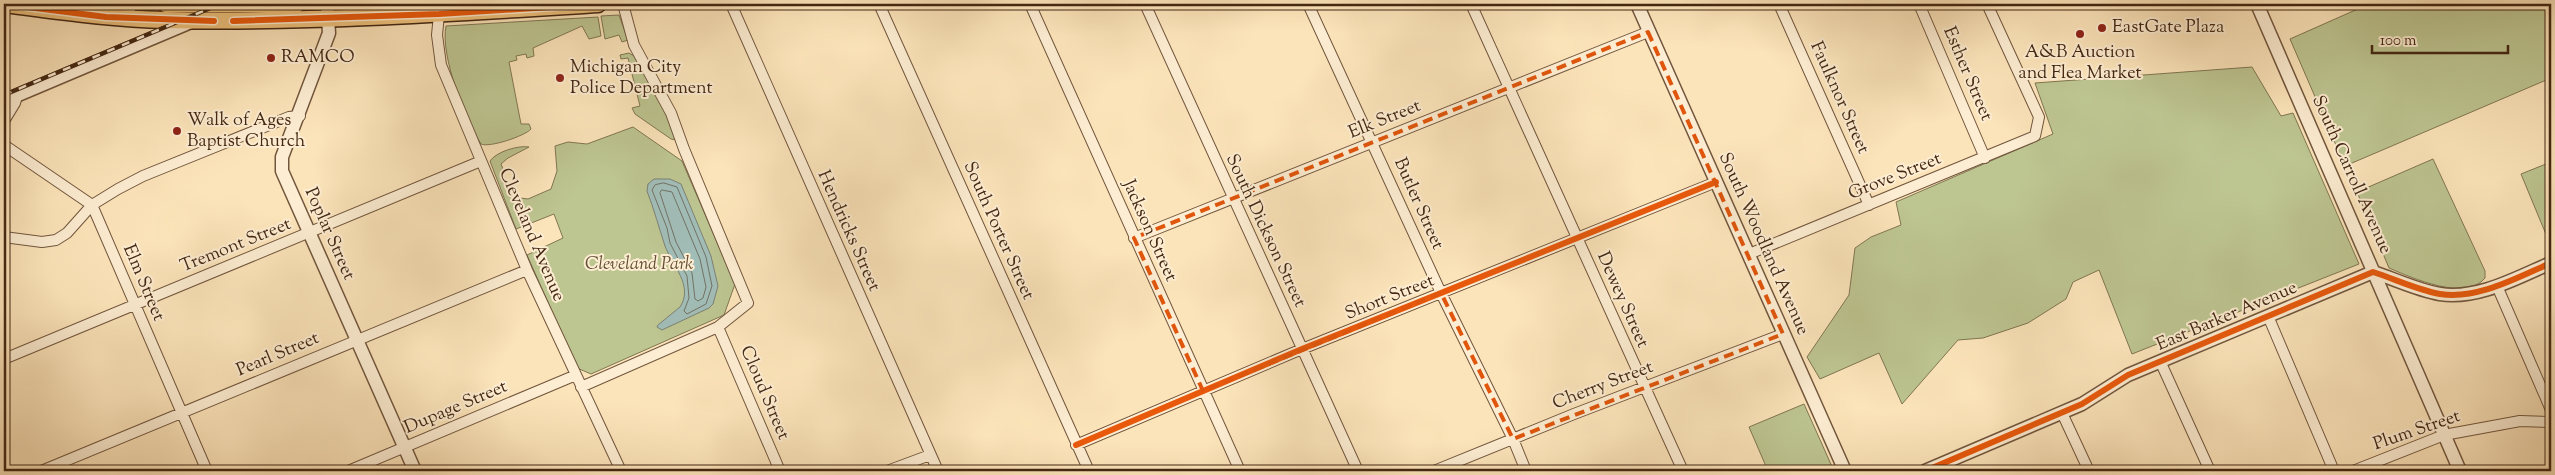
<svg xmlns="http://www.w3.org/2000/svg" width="2555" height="475" font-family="'Sorts Mill Goudy',serif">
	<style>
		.green { fill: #bdc591; stroke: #807652 }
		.water { fill: #a1bdb7; stroke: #7b8175 }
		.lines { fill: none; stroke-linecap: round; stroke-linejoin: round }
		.shore { stroke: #727265; stroke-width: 1 }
		.minor-casing { stroke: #71563d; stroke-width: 12 }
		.tertiary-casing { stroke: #71563d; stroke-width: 15 }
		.primary-casing { stroke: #432713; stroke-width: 19 }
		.minor { stroke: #fdedd2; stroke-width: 10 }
		.tertiary { stroke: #fdedd2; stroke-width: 12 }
		.primary { stroke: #eec27d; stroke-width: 16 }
		.rail-casing { stroke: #432713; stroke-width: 4.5 }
		.rail { stroke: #fdedd2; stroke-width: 2.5; stroke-dasharray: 8; stroke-linecap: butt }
		.cycleway-casing { stroke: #fdedd2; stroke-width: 9 }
		.cycleway { stroke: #e8590c; stroke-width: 6 }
		.marked { fill: none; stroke: #e0560c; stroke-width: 4; stroke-dasharray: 10 6; stroke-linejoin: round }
		.poi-dot { fill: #8f2418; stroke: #fdedd2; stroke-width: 2 }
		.labels { text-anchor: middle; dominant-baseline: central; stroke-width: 4; stroke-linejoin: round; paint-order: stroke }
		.poi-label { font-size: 18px; fill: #432713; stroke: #fdedd2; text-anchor: start }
		.street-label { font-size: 18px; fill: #432713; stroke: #fdedd2 }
		.park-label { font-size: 18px; font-style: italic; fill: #624e32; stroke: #fdedd2 }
	</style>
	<rect width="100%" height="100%" fill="#fce4ba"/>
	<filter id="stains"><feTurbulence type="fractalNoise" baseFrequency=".004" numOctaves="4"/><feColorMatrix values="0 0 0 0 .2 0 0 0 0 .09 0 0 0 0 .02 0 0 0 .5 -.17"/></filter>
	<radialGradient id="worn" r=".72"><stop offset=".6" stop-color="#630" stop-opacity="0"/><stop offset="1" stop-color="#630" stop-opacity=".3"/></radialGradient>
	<!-- green -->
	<path class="green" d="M2369,4H2551V78L2345,166L2290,39Z
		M619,15L628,40L622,42L619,35L605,39L601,16Z
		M598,17L601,36L589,39L582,26L533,48L534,56L527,58L526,54L516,56L517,60L509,62L521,124H529L531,129C525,136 489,148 481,144C465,119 440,55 446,26Z
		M629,53L634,56L666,111L676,140L671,139L635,114L632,108L640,106L628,58L621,59L620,55Z
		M2252,67L2281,116L2293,113L2359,264L2132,354L2099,270L2073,282L2066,299L2028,323L1983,338L1958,340L1902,404L1879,353L1820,379L1807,357L1849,295L1855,248L1871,237L1901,225L1896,202L2053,134L2035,83Z
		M633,127L682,161L735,284L724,315L591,374L577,368L527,255L563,238L554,214L516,229L490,161C496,152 518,145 529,147L508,158L501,164L503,169L501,170L512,197L528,199L551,189L557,171L555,146L568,142L587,144Z
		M2433,159L2485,271V278C2466,302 2412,278 2389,268L2357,192Z
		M2551,162V244H2550L2521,174Z
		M1804,404L1834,471H1768L1749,427Z"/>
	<!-- water -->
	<path class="water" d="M654,179H670L681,184L711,256L718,286L713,304L709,308L662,330L657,327L658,325L680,307C694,286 672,265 665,246C659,228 654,209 647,191L648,184Z"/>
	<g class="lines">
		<!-- shore -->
		<path class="shore" d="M664,183L677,187L706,257L712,286L706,304L687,314L684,311L689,298L687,276L670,243L667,228L652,190L655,185Z
			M662,190L672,192L700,259L706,287L703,298L698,301L695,299L692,273L676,242L660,193Z"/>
		<defs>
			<path id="minor" d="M440,4L437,35L441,65L527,270L621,471
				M731,4L938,471
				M879,4L1089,471
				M1030,4L1240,471
				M1145,4L1358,471
				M1308,4L1441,293L1513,439L1526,471
				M1471,4L1683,471
				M1779,4L1869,205
				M1919,4L1985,158
				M126,18L132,4
				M4,121L15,103L17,96
				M4,145L92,205L207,471
				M4,237L42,242L56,240L67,233L92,205L118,189L143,176L289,117L300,116
				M1134,238L1648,32
				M1749,254L2035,136L2039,117L1987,4
				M2497,286L2551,410
				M2268,316L2334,471
				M718,327L780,471
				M4,359L481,161
				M2160,361L2210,471
				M581,387L718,327L748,303L684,149L671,113L634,45L623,4
				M2062,413L2089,471
				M1076,445L1302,349L1716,182
				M41,471L527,270
				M348,471L576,375
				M887,471L930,455
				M1434,471L1574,414L1783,334
				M2353,471L2444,435L2520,421L2551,422"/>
			<path id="tertiary" d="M327,4L329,33L282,157V171L415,471
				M1637,4L1845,471
				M2257,4L2460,471
				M4,101L191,22
				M1925,471L2082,404L2128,375L2373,272C2395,279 2417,290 2440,294C2478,300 2518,277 2551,263"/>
			<path id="primary" d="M4,4C58,11 112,19 166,20C310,23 455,13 598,4
				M166,4H297"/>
		</defs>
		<!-- minor casing -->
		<use href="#minor" class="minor-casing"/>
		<!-- tertiary casing -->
		<use href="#tertiary" class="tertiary-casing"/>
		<!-- primary casing -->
		<use href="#primary" class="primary-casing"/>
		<!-- minor -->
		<use href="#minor" class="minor"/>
		<!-- tertiary -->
		<use href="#tertiary" class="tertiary"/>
		<!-- primary -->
		<use href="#primary" class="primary"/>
		<defs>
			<path id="rail" d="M4,95L220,4"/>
		</defs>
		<!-- rail casing -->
		<use href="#rail" class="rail-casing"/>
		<!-- rail -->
		<use href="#rail" class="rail"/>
		<defs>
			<path id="cycleway" d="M4,4L106,17L214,21
				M233,21L439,14L598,4
				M1076,445L1302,349L1716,182
				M1925,471L2082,404L2128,375L2373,272C2395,279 2417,290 2440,294C2478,300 2518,277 2551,263"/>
		</defs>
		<!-- cycleway casing -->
		<use href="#cycleway" class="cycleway-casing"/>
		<!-- cycleway -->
		<use href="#cycleway" class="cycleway"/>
	</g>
	<!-- marked area -->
	<path class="marked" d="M1648,32L1783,334L1513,439L1441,293L1203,391L1134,238Z"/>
	<!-- markers -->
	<g class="poi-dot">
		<circle cx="2102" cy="28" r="5"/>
		<circle cx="2080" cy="34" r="5"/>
		<circle cx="271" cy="58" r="5"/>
		<circle cx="560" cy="78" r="5"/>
		<circle cx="177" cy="131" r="5"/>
	</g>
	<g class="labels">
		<!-- poi labels -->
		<g class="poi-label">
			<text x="2112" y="28">EastGate Plaza</text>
			<text x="2080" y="53" text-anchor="middle">A&amp;B Auction<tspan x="2080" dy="21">and Flea Market</tspan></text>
			<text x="281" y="58">RAMCO</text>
			<text x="570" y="68">Michigan City<tspan x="570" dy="21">Police Department</tspan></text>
			<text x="187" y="121">Walk of Ages<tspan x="187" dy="21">Baptist Church</tspan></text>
		</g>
		<!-- street labels -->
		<g class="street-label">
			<text transform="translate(1967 74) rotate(67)">Esther Street</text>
			<text transform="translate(1839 98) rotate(66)">Faulknor Street</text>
			<text transform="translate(1385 120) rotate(-22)">Elk Street</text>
			<text transform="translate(2351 175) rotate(66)">South Carroll Avenue</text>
			<text transform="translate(1895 177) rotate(-22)">Grove Street</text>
			<text transform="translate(1418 204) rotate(66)">Butler Street</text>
			<text transform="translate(848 231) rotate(66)">Hendricks Street</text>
			<text transform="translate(998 231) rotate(66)">South Porter Street</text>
			<text transform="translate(1149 231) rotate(66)">Jackson Street</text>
			<text transform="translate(1265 231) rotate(65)">South Dickson Street</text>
			<text transform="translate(329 234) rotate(66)">Poplar Street</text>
			<text transform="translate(531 235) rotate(67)">Cleveland Avenue</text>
			<text transform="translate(1763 244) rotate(66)">South Woodland Avenue</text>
			<text transform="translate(236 246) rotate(-22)">Tremont Street</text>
			<text transform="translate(143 283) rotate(67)">Elm Street</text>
			<text transform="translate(1390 298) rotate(-22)">Short Street</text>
			<text transform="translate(1622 300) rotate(66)">Dewey Street</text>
			<text transform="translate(2227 317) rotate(-23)">East Barker Avenue</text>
			<text transform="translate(278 355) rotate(-23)">Pearl Street</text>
			<text transform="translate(1603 386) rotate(-21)">Cherry Street</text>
			<text transform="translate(764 393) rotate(67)">Cloud Street</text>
			<text transform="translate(456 408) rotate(-23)">Dupage Street</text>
			<text transform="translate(2417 431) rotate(-19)">Plum Street</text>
		</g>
		<!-- park labels -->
		<g class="park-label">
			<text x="639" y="265">Cleveland Park</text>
		</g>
	</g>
	<!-- margin -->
	<rect width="2555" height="475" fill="none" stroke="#fce4ba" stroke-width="20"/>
	<rect x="5" y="5" width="2545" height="465" fill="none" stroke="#432713" stroke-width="2.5"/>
	<rect x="10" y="10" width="2535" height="455" fill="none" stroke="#432713"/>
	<!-- scale -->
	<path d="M2372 45v8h136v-8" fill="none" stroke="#432713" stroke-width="2.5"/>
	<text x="2380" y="45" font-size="15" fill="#432713" stroke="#fdedd2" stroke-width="4" paint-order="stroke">100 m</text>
	<rect width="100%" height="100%" filter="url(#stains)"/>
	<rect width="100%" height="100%" fill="url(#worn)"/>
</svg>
